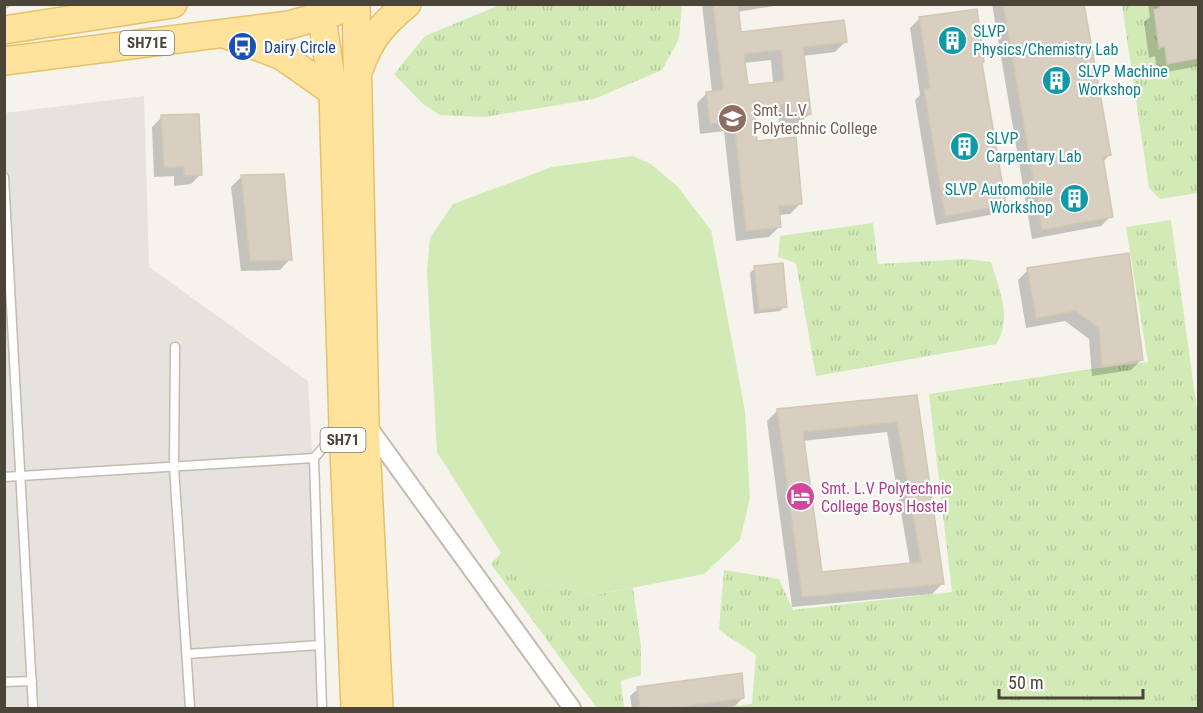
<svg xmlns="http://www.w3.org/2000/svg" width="1203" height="713" font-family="'Roboto Condensed',sans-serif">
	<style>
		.industrial { fill: #e6e2dd }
		.grass { fill: url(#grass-tufts) }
		.green { fill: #d2eab5 }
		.shadow { fill: #0003; fill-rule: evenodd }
		.building { fill: #d8cfc1; stroke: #d3c7b4; stroke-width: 1.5; fill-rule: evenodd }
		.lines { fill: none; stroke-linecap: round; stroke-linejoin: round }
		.service-casing { stroke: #c2bbae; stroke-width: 11 }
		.minor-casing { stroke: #c2bbae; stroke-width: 20 }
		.primary-casing { stroke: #e6c16a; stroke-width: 30 }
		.service { stroke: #fff; stroke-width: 8 }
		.minor { stroke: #fff; stroke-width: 16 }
		.primary { stroke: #ffe39c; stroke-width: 27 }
		.labels { text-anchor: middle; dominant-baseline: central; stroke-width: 4.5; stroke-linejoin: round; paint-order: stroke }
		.shield { fill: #fff; stroke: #817c74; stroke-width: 1.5 }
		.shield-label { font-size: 15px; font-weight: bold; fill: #4b4439 }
		.culture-label { font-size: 16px; fill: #0d838f; stroke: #fff; text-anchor: start }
		.transit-label { font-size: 16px; fill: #164399; stroke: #fff; text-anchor: start }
		.education-label { font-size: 16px; fill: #785e54; stroke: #fff; text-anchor: start }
		.hotel-label { font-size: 16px; fill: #b23c85; stroke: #fff; text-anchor: start }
	</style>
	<defs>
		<pattern id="grass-tufts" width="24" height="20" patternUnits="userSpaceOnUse" patternTransform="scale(1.5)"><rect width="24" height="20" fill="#d2eab5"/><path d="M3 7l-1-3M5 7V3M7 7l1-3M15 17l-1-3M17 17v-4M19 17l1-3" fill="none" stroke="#b6ca9c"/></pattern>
	</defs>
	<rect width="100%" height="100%" fill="#f6f3ec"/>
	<!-- industrial -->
	<path class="industrial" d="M144,96L149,267L308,381L327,708H5L4,113Z"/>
	<!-- grass -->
	<path class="grass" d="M500,5H682L679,39L662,70L594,99L485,117L440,115L424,105L394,74L425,36Z
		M1122,5H1198V193L1160,199L1149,188Z
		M1171,220L1198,418V708H711L752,704L756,655L719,630L724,570L779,579L793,610L952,592L929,394L1077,371L1148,362L1126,227Z
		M873,223L878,264L966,259L991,262C999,289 1013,319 996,344L816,376L796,263L778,257L780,236Z
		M501,553L544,584L595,595L633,588L641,646V675L621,681L624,708H597L491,564Z"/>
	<!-- green -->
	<path class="green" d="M633,156L651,164L677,186L711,230L745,411L750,498L740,540L704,574L595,595L544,584L501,553L437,452L427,271L430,238L453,204L552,167Z"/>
	<!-- shadow -->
	<path class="shadow" d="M4,4H14L4,10Z
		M702,4H786L737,12L740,34L845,42L835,52L803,56L809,114L799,124L780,126L778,114L753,117L756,143L801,203L790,214L779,215L780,226L769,237L736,241L724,131L700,134L697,103L707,93L712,92ZM771,60L773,84L746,87L744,63Z
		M992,4H1083L1109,155L1103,162L1111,216L1101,226L1032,239Z
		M1148,4H1198V66L1157,74L1155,56L1149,58L1144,22L1150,17Z
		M920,18L981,64L1005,205L995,214L936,225L915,100L920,95L910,28Z
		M162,117L201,174L191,184L174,186V176L154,177L152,127Z
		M242,176L290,259L280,270L241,271L231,187Z
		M755,268L785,306L780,311L754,314L750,273Z
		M1028,270L1141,360L1131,370L1092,376L1089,339L1065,321L1026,328L1018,280Z
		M916,396L942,584L932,594L792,607L767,421L777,411ZM887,432L910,564L820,574L802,441Z
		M638,689L743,698L735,706L716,708H632L630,696Z"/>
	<!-- building -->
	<path class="building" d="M713,4H738L741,32L844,20L847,42L803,47L811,114L790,117L788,104L754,108L757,141L796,137L802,204L779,206L781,227L746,231L734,121L710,124L706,92L723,90ZM781,50L784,81L748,85L744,54Z
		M1003,4H1084L1111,155L1103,157L1113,217L1042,230Z
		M1159,4H1198V58L1167,64L1165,46L1159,48L1154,10L1160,8Z
		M977,9L984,62L982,63L1006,205L945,216L924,89L930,88L919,17Z
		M199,114L202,175L184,176V166L164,168L161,115Z
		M284,174L292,260L250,261L241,175Z
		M1129,253L1143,360L1102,367L1099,329L1076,311L1036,318L1027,268Z
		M783,263L787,307L759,310L754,266Z
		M917,395L944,584L802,597L777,409ZM897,422L921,562L822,572L803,432Z
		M742,673L744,698L674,708H640L637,687Z"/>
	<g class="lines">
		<defs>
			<path id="service" d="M4,177L33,708
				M175,347L174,467L190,708
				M314,458L322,708
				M4,477L314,458L337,432
				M187,654L320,645
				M4,682L32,681"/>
			<path id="minor" d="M367,425L572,708"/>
			<path id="primary" d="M320,4L333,92L343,426L355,708
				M356,4L365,423L379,708
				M4,30L173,4
				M227,35L282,56L333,92
				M4,61L289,25L335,12
				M360,67C371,37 383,24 407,4"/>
		</defs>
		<!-- service casing -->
		<use href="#service" class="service-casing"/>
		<!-- minor casing -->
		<use href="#minor" class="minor-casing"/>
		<!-- primary casing -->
		<use href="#primary" class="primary-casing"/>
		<!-- service -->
		<use href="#service" class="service"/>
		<!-- minor -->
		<use href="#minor" class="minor"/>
		<!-- primary -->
		<use href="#primary" class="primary"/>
	</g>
	<!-- icons -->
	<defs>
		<symbol id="building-disc" viewBox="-11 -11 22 22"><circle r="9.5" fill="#0f9aa8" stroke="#fff"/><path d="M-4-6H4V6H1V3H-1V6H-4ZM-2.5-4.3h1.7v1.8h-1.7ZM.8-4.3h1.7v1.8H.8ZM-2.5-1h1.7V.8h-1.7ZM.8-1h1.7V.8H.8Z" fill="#fff"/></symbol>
		<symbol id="bus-disc" viewBox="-11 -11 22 22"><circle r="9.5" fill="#1a4fb4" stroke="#fff"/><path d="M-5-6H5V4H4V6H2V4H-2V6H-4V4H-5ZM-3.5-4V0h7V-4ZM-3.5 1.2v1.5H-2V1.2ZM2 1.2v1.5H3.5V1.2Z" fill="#fff"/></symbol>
		<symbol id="university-disc" viewBox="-11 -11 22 22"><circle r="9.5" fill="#8d6e63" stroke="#fff"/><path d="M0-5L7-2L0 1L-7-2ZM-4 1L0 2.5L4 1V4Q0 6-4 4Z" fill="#fff"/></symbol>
		<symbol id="hotel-disc" viewBox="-11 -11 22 22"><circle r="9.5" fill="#d1479c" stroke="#fff"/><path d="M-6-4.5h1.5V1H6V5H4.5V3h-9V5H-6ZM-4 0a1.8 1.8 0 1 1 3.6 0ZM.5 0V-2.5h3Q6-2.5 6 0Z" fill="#fff"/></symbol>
	</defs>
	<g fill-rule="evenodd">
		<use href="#building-disc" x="936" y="24" width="33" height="33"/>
		<use href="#bus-disc" x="226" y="30" width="33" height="33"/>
		<use href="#building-disc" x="1040" y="64" width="33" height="33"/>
		<use href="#university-disc" x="716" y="102" width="33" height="33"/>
		<use href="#building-disc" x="948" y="130" width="33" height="33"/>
		<use href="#building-disc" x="1058" y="182" width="33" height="33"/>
		<use href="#hotel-disc" x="784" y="480" width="33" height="33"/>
	</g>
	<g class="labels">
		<!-- shield labels -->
		<g class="shield">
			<rect x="120" y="31" width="54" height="24" rx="4.5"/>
			<rect x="320.5" y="428" width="45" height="24" rx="4.5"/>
		</g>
		<g class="shield-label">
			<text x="147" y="43">SH71E</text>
			<text x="343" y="440">SH71</text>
		</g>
		<!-- culture labels -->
		<g class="culture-label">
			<text x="973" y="31">SLVP<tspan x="973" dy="18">Physics/Chemistry Lab</tspan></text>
			<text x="1078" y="71">SLVP Machine<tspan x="1078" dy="18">Workshop</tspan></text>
			<text x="986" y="138">SLVP<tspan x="986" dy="18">Carpentary Lab</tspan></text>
			<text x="1053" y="189" text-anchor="end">SLVP Automobile<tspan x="1053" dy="18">Workshop</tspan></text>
		</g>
		<!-- transit labels -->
		<g class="transit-label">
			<text x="264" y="47">Dairy Circle</text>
		</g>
		<!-- education labels -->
		<g class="education-label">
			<text x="753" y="110">Smt. L.V<tspan x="753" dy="18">Polytechnic College</tspan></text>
		</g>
		<!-- hotel labels -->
		<g class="hotel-label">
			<text x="821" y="488">Smt. L.V Polytechnic<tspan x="821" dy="18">College Boys Hostel</tspan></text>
		</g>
	</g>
	<!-- border -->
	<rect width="1203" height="713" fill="none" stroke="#4b4439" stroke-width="12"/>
	<!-- scale -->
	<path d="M999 689v9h144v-9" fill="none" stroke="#4b4439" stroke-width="3"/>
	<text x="1008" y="689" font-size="18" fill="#4b4439" stroke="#ffffff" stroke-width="4.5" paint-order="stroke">50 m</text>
</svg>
